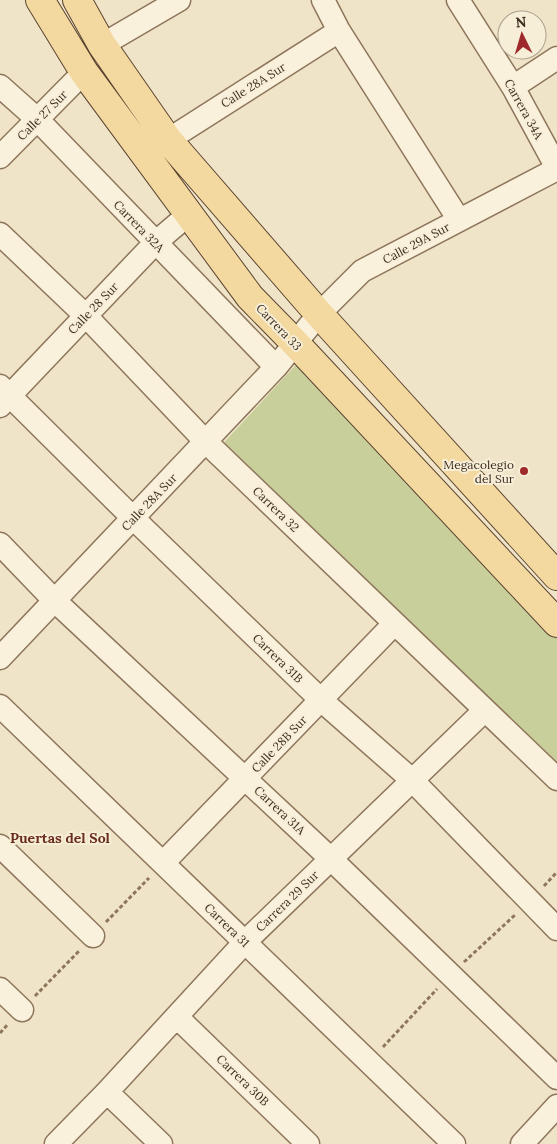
<svg xmlns="http://www.w3.org/2000/svg" width="557" height="1144" font-family="Lora,serif">
	<style>
		.green { fill: #c9cf9b }
		.lines { fill: none; stroke-linecap: round; stroke-linejoin: round }
		.minor-casing { stroke: #8d765c; stroke-width: 25 }
		.major-casing { stroke: #5b4430; stroke-width: 30 }
		.path { stroke: #8d765c; stroke-width: 3; stroke-dasharray: 4 2.5; stroke-linecap: butt }
		.minor { stroke: #faf1dc; stroke-width: 22 }
		.major { stroke: #f3d9a0; stroke-width: 28 }
		.poi-dot { fill: #9e2a2b; stroke: #f7eed8; stroke-width: 2 }
		.labels { text-anchor: middle; dominant-baseline: central; stroke-width: 4; stroke-linejoin: round; paint-order: stroke }
		.street-label { font-size: 12px; fill: #3d2e20; stroke: #f7eed8 }
		.poi-label { font-size: 12px; fill: #3d2e20; stroke: #f7eed8; text-anchor: end }
		.neighbourhood-label { font-size: 14px; font-weight: bold; fill: #6b2e1e; stroke: #f7eed8 }
	</style>
	<rect width="100%" height="100%" fill="#f0e4c8"/>
	<!-- green -->
	<path class="green" d="M305,355L557,625V776L217,450Z"/>
	<g class="lines">
		<defs>
			<path id="minor" d="M323,0L339,31L459,220
				M458,0L513,87L557,168
				M102,45L179,0
				M0,86L37,119L276,367
				M513,87L557,58
				M168,140L339,31
				M0,157L84,72
				M0,234L86,316L206,442L557,779
				M0,386L133,518L321,700L412,780L557,929
				M0,406L155,243L189,214
				M0,544L54,600L331,859L557,1078
				M0,658L276,367L319,314L362,271L557,169
				M0,706L454,1144
				M0,846L93,936
				M163,863L394,624
				M0,989L22,1010
				M177,1017L308,1144
				M107,1092L161,1144
				M56,1144L107,1092L245,942L485,710
				M522,1144L557,1106"/>
			<path id="major" d="M40,0L84,72L250,297L296,344L557,623
				M77,0L102,45L168,140L319,314L557,576"/>
		</defs>
		<!-- minor casing -->
		<use href="#minor" class="minor-casing"/>
		<!-- major casing -->
		<use href="#major" class="major-casing"/>
		<!-- path -->
		<path class="path" d="M544,886L557,872
			M106,922L149,878
			M464,962L515,915
			M35,996L80,950
			M0,1033L8,1024
			M383,1047L437,989"/>
		<!-- minor -->
		<use href="#minor" class="minor"/>
		<!-- major -->
		<use href="#major" class="major"/>
	</g>
	<!-- markers -->
	<circle class="poi-dot" cx="524" cy="471" r="5"/>
	<g class="labels">
		<!-- street labels -->
		<g class="street-label">
			<text transform="translate(253 85) rotate(-32)">Calle 28A Sur</text>
			<text transform="translate(524 109) rotate(61)">Carrera 34A</text>
			<text transform="translate(42 115) rotate(-45)">Calle 27 Sur</text>
			<text transform="translate(139 226) rotate(46)">Carrera 32A</text>
			<text transform="translate(416 243) rotate(-28)">Calle 29A Sur</text>
			<text transform="translate(93 308) rotate(-46)">Calle 28 Sur</text>
			<text transform="translate(279 327) rotate(46)">Carrera 33</text>
			<text transform="translate(149 502) rotate(-46)">Calle 28A Sur</text>
			<text transform="translate(276 509) rotate(44)">Carrera 32</text>
			<text transform="translate(278 658) rotate(44)">Carrera 31B</text>
			<text transform="translate(279 744) rotate(-46)">Calle 28B Sur</text>
			<text transform="translate(280 810) rotate(43)">Carrera 31A</text>
			<text transform="translate(287 901) rotate(-44)">Carrera 29 Sur</text>
			<text transform="translate(227 925) rotate(44)">Carrera 31</text>
			<text transform="translate(243 1080) rotate(44)">Carrera 30B</text>
		</g>
		<!-- poi labels -->
		<g class="poi-label">
			<text x="514" y="464">Megacolegio<tspan x="514" dy="14">del Sur</tspan></text>
		</g>
		<!-- neighbourhood labels -->
		<g class="neighbourhood-label">
			<text x="60" y="838">Puertas del Sol</text>
		</g>
	</g>
	<!-- north arrow -->
	<g transform="translate(522 35) rotate(355)"><circle r="24" fill="#f7eed8" stroke="#ada18e"/>
	<path d="M0-4L9 19L0 12L-9 19Z" fill="#9e2a2b"/>
	<text y="-8" font-size="14" font-weight="bold" text-anchor="middle" fill="#3d2e20">N</text>
	</g>
</svg>
